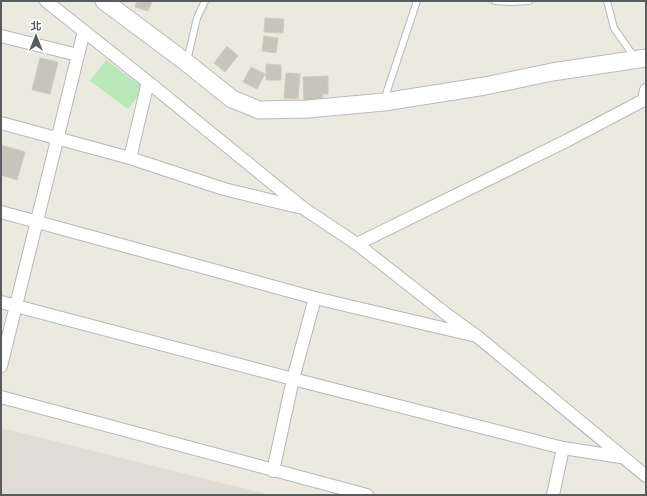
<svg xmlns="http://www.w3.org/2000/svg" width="647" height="496" font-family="'PT Sans','Noto Sans TC',sans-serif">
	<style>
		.industrial { fill: #dfdcd6 }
		.green { fill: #b8e7b8 }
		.building { fill: #c7c4bb; stroke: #d1cbbc }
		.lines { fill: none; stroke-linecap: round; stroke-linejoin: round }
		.service-casing { stroke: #b4b7bd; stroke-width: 8 }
		.minor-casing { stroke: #b4b7bd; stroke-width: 14 }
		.secondary-casing { stroke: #b7bbc2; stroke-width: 19 }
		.service { stroke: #fff; stroke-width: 6 }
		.minor { stroke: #fff; stroke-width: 12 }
		.secondary { stroke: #fff; stroke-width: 17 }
	</style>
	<rect width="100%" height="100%" fill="#ece9de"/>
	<!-- industrial -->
	<path class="industrial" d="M1,428L270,495H1Z"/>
	<!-- green -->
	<path class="green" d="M106,60L144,88L128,109L90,81Z"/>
	<!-- building -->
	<path class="building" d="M137,1H152L148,11L135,7Z
		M265,18L284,19L283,33L264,32Z
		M264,36L278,38L276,53L262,51Z
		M227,46L238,56L225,72L214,63Z
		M40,58L58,62L50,94L32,90Z
		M266,64L281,65V80H266Z
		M251,67L265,74L257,89L243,82Z
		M286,73L300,74L298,99L284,98Z
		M328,76V94H323V101L304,102L303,77Z
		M1,145L25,152L17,180L1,175Z"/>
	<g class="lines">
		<defs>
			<path id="service" d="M495,1L510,2L529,1
				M607,1L614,28L635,58
				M187,61L197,18L205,1
				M384,100L417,1"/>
			<path id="minor" d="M46,1L148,82L303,208L357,244L450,317L478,337L646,476
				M1,36L78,55
				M1,123L130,158L224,189L298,207
				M130,158L148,82
				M1,212L315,298L472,335
				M357,244L568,140L644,100L646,90
				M1,302L293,379L563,448L621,457
				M1,366L84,31
				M1,397L367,495
				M273,471L293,379L315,298
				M553,495L563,448"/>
			<path id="secondary" d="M104,1L187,63L232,99L259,110L308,109L384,102L485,86L552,72L646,58"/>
		</defs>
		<!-- service casing -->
		<use href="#service" class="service-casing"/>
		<!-- minor casing -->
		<use href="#minor" class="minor-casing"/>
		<!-- secondary casing -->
		<use href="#secondary" class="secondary-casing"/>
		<!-- service -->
		<use href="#service" class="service"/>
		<!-- minor -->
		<use href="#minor" class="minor"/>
		<!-- secondary -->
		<use href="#secondary" class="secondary"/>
	</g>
	<!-- border -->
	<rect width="647" height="496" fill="none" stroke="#575c61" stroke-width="4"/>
	<!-- north arrow -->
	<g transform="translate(36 36)" stroke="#ffffff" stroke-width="3" paint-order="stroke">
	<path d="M0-3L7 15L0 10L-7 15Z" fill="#575c61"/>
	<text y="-6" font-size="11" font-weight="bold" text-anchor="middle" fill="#575c61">北</text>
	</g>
</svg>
